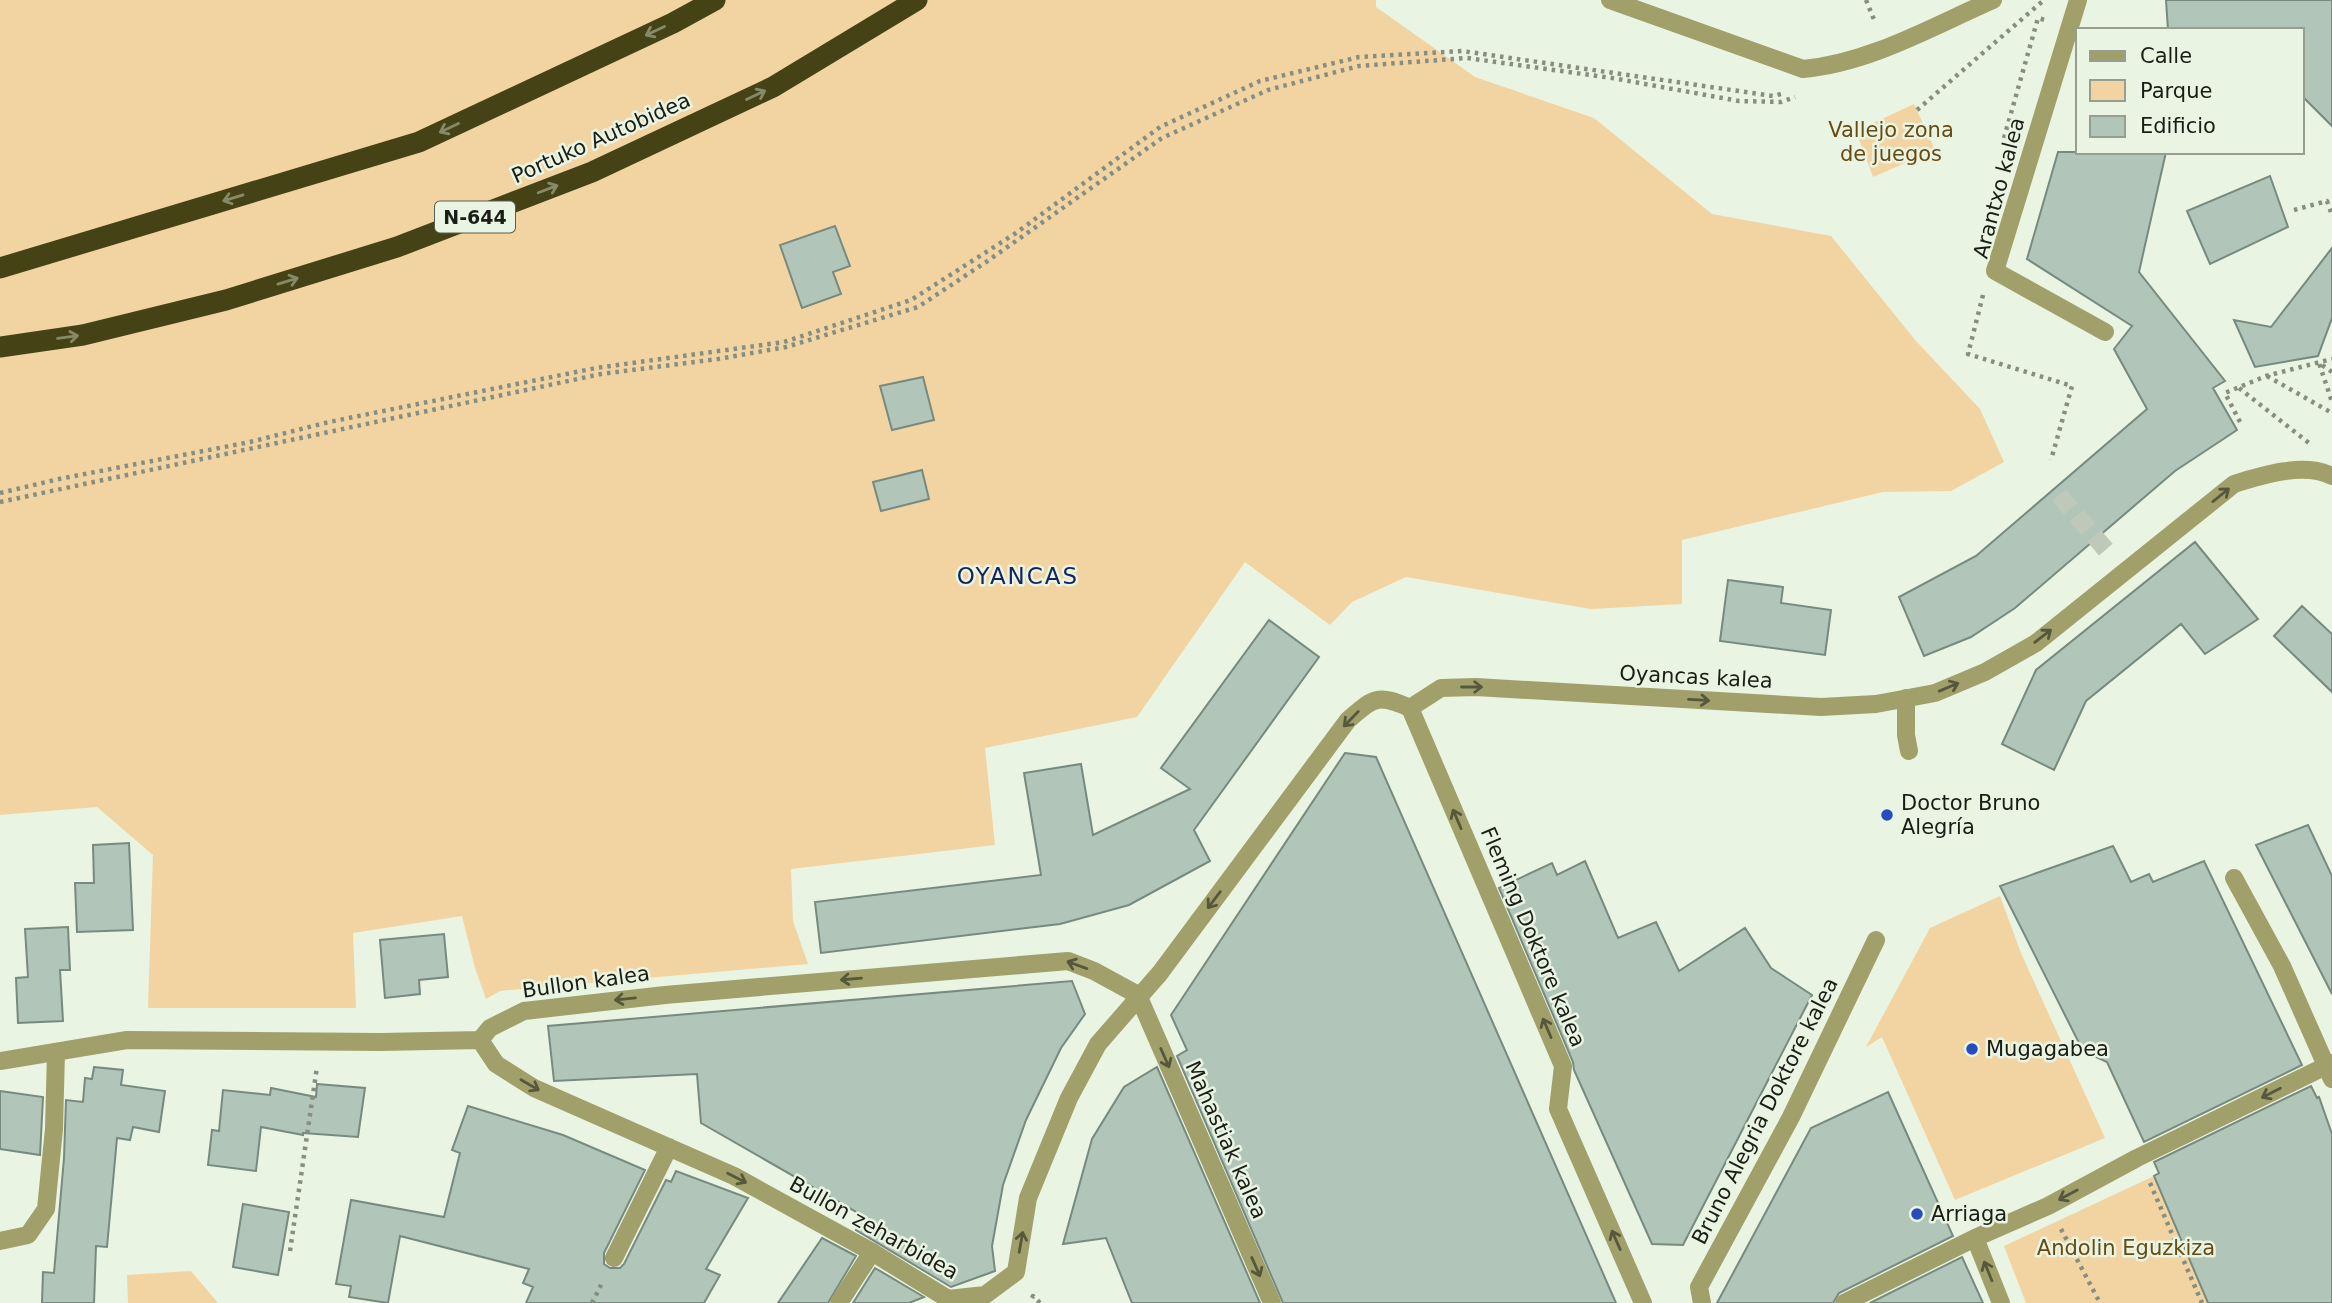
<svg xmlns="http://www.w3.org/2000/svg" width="2332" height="1303" font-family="'DejaVu Sans',sans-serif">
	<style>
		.green { fill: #f2d4a3 }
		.building { fill: #b1c5b9; stroke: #778a7f; stroke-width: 2 }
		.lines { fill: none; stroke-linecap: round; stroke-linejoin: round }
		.pedestrian-tunnel { stroke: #bfc9b9; stroke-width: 18; stroke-dasharray: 18 9; stroke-linecap: butt }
		.path { stroke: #868e81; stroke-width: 4.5; stroke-dasharray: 3.5 5; stroke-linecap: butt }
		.service { stroke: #a1a06b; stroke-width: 18 }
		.pedestrian { stroke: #a1a06b; stroke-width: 18 }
		.minor { stroke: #a1a06b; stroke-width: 18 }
		.motorway { stroke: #454316; stroke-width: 21 }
		.oneway { stroke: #878a68 }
		.oneway2 { stroke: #56583c }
		.poi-dot { fill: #294cbc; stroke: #e9f4e2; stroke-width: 2.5 }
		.labels { text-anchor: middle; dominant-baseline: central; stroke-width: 5; stroke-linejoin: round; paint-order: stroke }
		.shield { fill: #e9f4e2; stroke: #575e53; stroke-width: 2 }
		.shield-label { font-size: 19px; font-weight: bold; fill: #191d16 }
		.park-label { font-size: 21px; fill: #674b14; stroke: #e9f4e2 }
		.street-label { font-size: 21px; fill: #191d16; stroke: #e9f4e2 }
		.poi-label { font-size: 21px; fill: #191d16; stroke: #e9f4e2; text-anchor: start }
		.neighbourhood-label { font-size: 23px; letter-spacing: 2px; fill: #13255b; stroke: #e9f4e2 }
	</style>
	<rect width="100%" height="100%" fill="#e9f4e2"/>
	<!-- green -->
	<path class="green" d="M0,0H1376V7L1475,77L1594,118L1712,214L1831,236L1916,341L1980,409L2004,462L1951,491L1883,492L1682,540V604L1591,609L1406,577L1352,602L1330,625L1245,562L1137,717L985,748L995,845L791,869L793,921L808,964L500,991L486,999L475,968L462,916L353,933L356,1008H148L153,855L97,807L0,815Z
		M1914,104L1935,150L1873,177L1856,131Z
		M2000,896L2021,953L2105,1138L1955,1200L1882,1037L1866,1047L1930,928Z
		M2154,1176L2208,1303H2026L2004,1246Z
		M191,1271L218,1303H128L127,1275Z"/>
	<!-- building -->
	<path class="building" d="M2166,0H2332V126L2302,96V30H2168Z
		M2058,152H2166L2139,272L2225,381L2213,388L2237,430L2175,471L2015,608L1971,637L1924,656L1899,597L1976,556L2147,409L2114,349L2132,326L2027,259Z
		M2270,176L2288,227L2210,264L2187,211Z
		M835,226L850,266L833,272L841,294L802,308L780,245Z
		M2332,248V318L2318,356L2255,367L2234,320L2271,327Z
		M923,377L934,420L892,430L880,386Z
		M922,470L929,499L881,511L873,482Z
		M2195,542L2258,619L2205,654L2181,624L2086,701L2054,770L2002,744L2036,670Z
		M1728,580L1783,587L1781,603L1831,610L1825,655L1720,641Z
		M2302,606L2332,634V692L2274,636Z
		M1269,620L1319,657L1194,830L1210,861L1129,905L1060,924L821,953L815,902L1041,875L1024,773L1081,764L1093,835L1190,789L1161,768Z
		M1345,753L1376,757L1616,1303H1283L1177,1056L1187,1050L1171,1015Z
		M2308,825L2332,876V994L2256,845Z
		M129,843L133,930L77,932L75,883H94L93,845Z
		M2113,846L2131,882L2149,874L2153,882L2204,861L2302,1065L2144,1142L2107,1062L2083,1051L2000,886Z
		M1585,861L1618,938L1656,922L1679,971L1745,928L1771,968L1812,995L1683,1245L1652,1244L1574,1070L1573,1062L1499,888L1552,863L1557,875Z
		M68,927L70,970H60L63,1021L18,1023L16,978L28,977L25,929Z
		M444,934L448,977L419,980L420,994L385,998L380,940Z
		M1072,981L1085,1014L1061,1048L1026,1120L1003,1185L992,1246L995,1271L951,1287L856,1230L863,1216L701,1123L697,1074L554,1081L548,1026Z
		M94,1067L123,1070L121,1085L165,1091L159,1132L133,1127L130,1140L117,1138L107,1247L96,1246L94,1303H42L43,1272L54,1273L64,1158L66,1100L83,1102L85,1078L92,1079Z
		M1157,1067L1260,1303H1132L1106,1238L1063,1244L1092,1139L1124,1087Z
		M317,1084L365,1088L358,1137L303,1133V1135L261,1127L256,1171L208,1165L212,1130L219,1131L223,1090L270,1095L271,1088L316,1097Z
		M2311,1086L2317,1098L2319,1097L2332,1134V1303H2208L2154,1176L2159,1173L2154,1162Z
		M0,1091L43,1097L40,1155L0,1149Z
		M1888,1092L1953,1236L1839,1293L1833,1303H1717L1811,1128Z
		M468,1106L563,1135L645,1170L604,1253V1264L610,1268H620L624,1264L666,1180L671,1182L676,1171L748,1198L706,1269L720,1275L704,1303H526L533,1287L523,1283L529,1269L400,1236L388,1303L349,1297L351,1286L336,1284L351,1200L444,1217L460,1153L452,1150Z
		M243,1204L289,1212L278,1275L233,1267Z
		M822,1238L856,1256L828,1303H778Z
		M1962,1257L1983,1303H1870Z
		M875,1268L924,1297L909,1303H853Z"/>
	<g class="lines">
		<!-- pedestrian-tunnel -->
		<path class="pedestrian-tunnel" d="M2059,495L2107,551"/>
		<!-- path -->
		<path class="path" d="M1866,0L1875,22
			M1917,110L2044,0
			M2004,138L2038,18L2045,20
			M2294,210L2327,201L2332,215
			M1983,295L1968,354L2072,386L2051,460
			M2332,372L2319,363L2332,402
			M2267,376L2332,413
			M2239,388L2309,443
			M2240,422L2225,393L2266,376L2332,359
			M0,493L59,479L250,442L329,422L596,368L784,342L911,300L1016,233L1160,127L1260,81L1359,57L1462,51L1773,96L1785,93
			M0,502L601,374L718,359L786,347L918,307L989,260L1162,138L1268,90L1359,66L1467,58L1612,78L1739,101L1781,102L1795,97
			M2150,1183L2202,1303
			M2061,1229L2100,1303
			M290,1251L317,1067
			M1032,1298L1033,1296L1040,1303
			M592,1303L603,1281"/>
		<!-- service -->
		<path class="service" d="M1906,698V735L1909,751
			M0,1241L28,1235L46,1209L54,1129L56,1052"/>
		<!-- pedestrian -->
		<path class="pedestrian" d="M839,1303L872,1252
			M1702,1303L1699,1287L1791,1117L1876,940"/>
		<!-- minor -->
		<path class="minor" d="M1610,0L1803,69C1870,63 1933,26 1993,0
			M2078,0L1995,271L2105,332
			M1410,708L1441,688L1476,687L1821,707L1876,704L1935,693L1985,672L2036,643L2234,484C2262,475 2304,462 2332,476
			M1410,708L1563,1066L1558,1109L1643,1303
			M2234,878L2282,966L2332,1079
			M1138,995L1272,1303
			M480,1040L496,1064L534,1088L734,1176L872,1252L948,1299L985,1295L1016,1272L1028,1198L1069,1098L1098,1044L1160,973L1348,720C1374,698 1377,693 1410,708
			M480,1040L490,1028L524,1011L665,995L1068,961L1094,971L1138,995
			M0,1061L127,1040L381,1042L480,1040
			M1975,1238L2001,1303
			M614,1258L669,1147
			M1844,1303L1975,1238L2048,1206L2137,1158L2332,1063"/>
		<!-- motorway -->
		<path class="motorway" d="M0,268L419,142L673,23L715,0
			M0,347L83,335L226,300L397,247L592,172L773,87L917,0"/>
	</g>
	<!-- one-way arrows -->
	<defs><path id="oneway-shaft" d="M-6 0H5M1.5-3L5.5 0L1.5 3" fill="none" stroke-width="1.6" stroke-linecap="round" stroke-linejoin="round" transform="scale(1.75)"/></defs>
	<g class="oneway">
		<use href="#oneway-shaft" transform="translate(655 31) rotate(155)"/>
		<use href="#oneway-shaft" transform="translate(756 95) rotate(-25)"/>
		<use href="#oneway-shaft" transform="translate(449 128) rotate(155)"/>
		<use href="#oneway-shaft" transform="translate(548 189) rotate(-21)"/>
		<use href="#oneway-shaft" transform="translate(233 198) rotate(163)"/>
		<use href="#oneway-shaft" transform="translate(288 281) rotate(-17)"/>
		<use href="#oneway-shaft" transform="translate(68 337) rotate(-8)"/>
	</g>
	<g class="oneway2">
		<use href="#oneway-shaft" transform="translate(2221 495) rotate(-39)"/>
		<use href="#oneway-shaft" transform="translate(2043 636) rotate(-38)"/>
		<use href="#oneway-shaft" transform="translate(1472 687)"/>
		<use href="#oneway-shaft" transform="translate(1949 687) rotate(-23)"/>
		<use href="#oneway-shaft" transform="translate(1699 700) rotate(3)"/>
		<use href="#oneway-shaft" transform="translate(1351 719) rotate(134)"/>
		<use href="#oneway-shaft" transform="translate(1457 819) rotate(-113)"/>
		<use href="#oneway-shaft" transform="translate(1214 900) rotate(127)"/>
		<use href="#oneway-shaft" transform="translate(1077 965) rotate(-160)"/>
		<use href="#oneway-shaft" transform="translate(851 979) rotate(175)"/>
		<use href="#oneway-shaft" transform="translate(625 999) rotate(174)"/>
		<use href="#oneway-shaft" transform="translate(1547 1028) rotate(-113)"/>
		<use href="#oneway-shaft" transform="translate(1165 1058) rotate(66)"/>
		<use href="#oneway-shaft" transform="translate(530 1085) rotate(30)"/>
		<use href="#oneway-shaft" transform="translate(2271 1093) rotate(153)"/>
		<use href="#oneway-shaft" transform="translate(737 1178) rotate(27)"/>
		<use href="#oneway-shaft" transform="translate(2068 1195) rotate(152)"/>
		<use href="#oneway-shaft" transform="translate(1616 1240) rotate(-114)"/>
		<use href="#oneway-shaft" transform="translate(1021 1242) rotate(-80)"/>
		<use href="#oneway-shaft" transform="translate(1256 1267) rotate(66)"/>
		<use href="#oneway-shaft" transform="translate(1988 1271) rotate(-112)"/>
	</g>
	<!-- markers -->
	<g class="poi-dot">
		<circle cx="1887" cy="815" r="7"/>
		<circle cx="1972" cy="1049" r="7"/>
		<circle cx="1917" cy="1214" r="7"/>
	</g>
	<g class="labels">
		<!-- shield labels -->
		<rect class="shield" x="435" y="201.5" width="80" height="31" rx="5"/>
		<g class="shield-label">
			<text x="475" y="217">N-644</text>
		</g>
		<!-- park labels -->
		<g class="park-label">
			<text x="1891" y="130">Vallejo zona<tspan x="1891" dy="24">de juegos</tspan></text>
			<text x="2126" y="1248">Andolin Eguzkiza</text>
		</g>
		<!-- street labels -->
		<g class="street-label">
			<text transform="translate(601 138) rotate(-24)">Portuko Autobidea</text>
			<text transform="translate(1999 188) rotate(-75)">Arantxo kalea</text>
			<text transform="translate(1696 677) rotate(3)">Oyancas kalea</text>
			<text transform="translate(1533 937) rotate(67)">Fleming Doktore kalea</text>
			<text transform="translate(586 982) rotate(-8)">Bullon kalea</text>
			<text transform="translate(1765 1111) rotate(-63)">Bruno Alegria Doktore kalea</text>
			<text transform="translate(1226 1140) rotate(66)">Mahastiak kalea</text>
			<text transform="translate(874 1228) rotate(29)">Bullon zeharbidea</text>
		</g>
		<!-- poi labels -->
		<g class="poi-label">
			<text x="1901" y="803">Doctor Bruno<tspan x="1901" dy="24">Alegría</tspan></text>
			<text x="1986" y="1049">Mugagabea</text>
			<text x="1931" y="1214">Arriaga</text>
		</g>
		<!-- neighbourhood labels -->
		<g class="neighbourhood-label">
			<text x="1018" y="576">OYANCAS</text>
		</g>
	</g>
	<!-- legend -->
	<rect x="2076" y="28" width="228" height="126" fill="#e9f4e2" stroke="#969e90" stroke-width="2"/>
	<rect x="2090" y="51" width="35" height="10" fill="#a1a06b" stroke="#969e90" stroke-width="2"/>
	<text x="2140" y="63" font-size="21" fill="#191d16">Calle</text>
	<rect x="2090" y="80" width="35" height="21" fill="#f2d4a3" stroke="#969e90" stroke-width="2"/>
	<text x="2140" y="98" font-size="21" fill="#191d16">Parque</text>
	<rect x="2090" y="116" width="35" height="21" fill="#b1c5b9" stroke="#969e90" stroke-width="2"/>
	<text x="2140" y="133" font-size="21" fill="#191d16">Edificio</text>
</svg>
